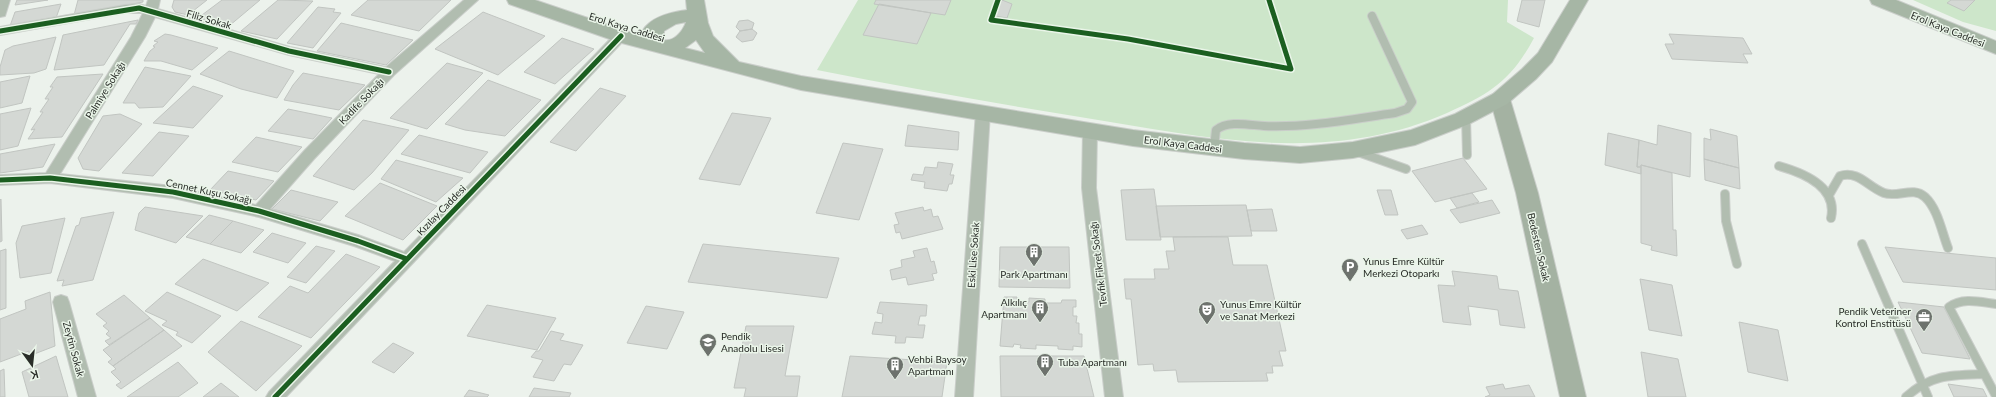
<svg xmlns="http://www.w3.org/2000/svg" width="1996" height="397" font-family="Lato,sans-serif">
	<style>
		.green { fill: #cde6ca }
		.building { fill: #d4d8d4; stroke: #c1c5c1 }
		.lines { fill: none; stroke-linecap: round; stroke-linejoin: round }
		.lane-casing { stroke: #caceca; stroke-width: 10 }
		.street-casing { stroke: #caceca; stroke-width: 2 }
		.secondary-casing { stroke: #caceca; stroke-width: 2 }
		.primary-casing { stroke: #caceca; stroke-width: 2 }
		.lane { stroke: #b1bdb0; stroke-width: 8 }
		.street { fill: #b1bdb0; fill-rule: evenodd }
		.secondary { fill: #a4b2a2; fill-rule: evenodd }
		.primary { fill: #a6b6a5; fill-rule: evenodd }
		.cycleway-casing { stroke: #eaf5e9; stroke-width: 8 }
		.cycleway { stroke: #1b5e20; stroke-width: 5 }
		.labels { text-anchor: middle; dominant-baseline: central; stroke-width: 3; stroke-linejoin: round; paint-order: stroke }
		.street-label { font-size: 10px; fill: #292d28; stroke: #eaf5e9 }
		.poi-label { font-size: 10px; fill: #292d28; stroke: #eaf5e9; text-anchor: start }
	</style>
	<rect width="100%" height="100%" fill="#ecf2ec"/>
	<!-- green -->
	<path class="green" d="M858,0H1508L1507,22L1534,38C1511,81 1490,94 1447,113C1326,166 1204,137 1080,117C992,103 904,87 817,70Z
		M1913,0H1996V31L1963,22Z"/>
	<!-- building -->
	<path class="building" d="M17,0H48L15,5Z
		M78,0H143V2L74,15Z
		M174,0H207L188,15L175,12L172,7Z
		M222,0H260L229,26L198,18Z
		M278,0L313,1L277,39L241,31Z
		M368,0H451L419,31L351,15Z
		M876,0H951L945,15L874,4Z
		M1002,0L1012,4L1007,18L995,16Z
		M1522,0H1545L1539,27L1517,21Z
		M1951,0H1975L1964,11L1947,3Z
		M61,4L56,18L10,26L15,12Z
		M879,4L931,13L917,44L863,35Z
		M318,7L335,9L333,12L341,13L313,48L287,43Z
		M483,12L545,36L498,75L435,49Z
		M138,20L136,24H130L104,65L54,70L63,35Z
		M748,20L754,23L752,29L740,31L736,27L739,21Z
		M341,23L413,40L386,65L317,51Z
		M752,29L757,33L753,40L742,42L736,37L740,31Z
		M165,34L171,35L218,48L192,70L161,61H144L150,51L155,47L153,46L158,42L154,41Z
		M1669,34L1743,38L1752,54H1743L1748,63L1672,59L1665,44H1674Z
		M56,37L46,69L34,73L0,75V67L5,50L13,46Z
		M562,38L594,49L555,84L524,72Z
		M229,51L294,71L277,98L241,89L200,74Z
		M447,63L483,73L427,129L390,118Z
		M145,67L191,76L163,107L139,108L135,103H123Z
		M303,73L365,85L339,110L284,100L293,85Z
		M103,74L62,137L28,139L35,129L31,130L43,112H40L49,99H45L53,87H50L57,77Z
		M30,76L22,103L0,108V82Z
		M488,80L541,100L505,136L465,130L445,124Z
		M193,86L223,96L193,128L153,123Z
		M600,88L626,96L576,151L550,142Z
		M31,108L18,146L0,150V114Z
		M288,109L332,118L313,139L268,131Z
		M732,113L771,118L740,185L699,179Z
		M120,114L142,124L99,171L83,169L78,158L103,116Z
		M363,120L409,130L372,173L354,190L313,176Z
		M908,125L959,132L958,150L905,146Z
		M1658,125L1691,133L1690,177L1641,165V167H1637L1639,140L1657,145Z
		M1710,129L1737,136L1739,168L1704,159V138L1711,140Z
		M159,132L189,136L153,176L122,173Z
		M1608,133L1639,140L1637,167H1641V174L1605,165Z
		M419,135L488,152L470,173L401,154Z
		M256,137L302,147L278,172L232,162Z
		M843,143L883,149L859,220L816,213Z
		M55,144L43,167L0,173V154Z
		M1463,158L1487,189L1435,202L1412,171Z
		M1704,159L1739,168L1740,189L1705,180Z
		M396,160L463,178L436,202L381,179Z
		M938,162L953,164L950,175H954L952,184H949L947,191L924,188L925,182L911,180L913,174L923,175L925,167L937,168Z
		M1641,165L1672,173L1673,230H1676L1677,256L1651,250L1652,246L1641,243Z
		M228,171L274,181L256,200L210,190Z
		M380,183L437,206L403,240L345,216Z
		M1154,189L1161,240H1126L1121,190Z
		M291,190L338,202L320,221L272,209Z
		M1377,190H1391L1398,215H1385Z
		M1472,193L1479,202L1457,208L1450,198Z
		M1,199L2,241L0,242V200Z
		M1492,200L1500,213L1460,223L1450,210Z
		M1246,205L1252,236L1160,237L1156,206Z
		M145,207L203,216L176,243L135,230L139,213Z
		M923,207L924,211L931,209L933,217L938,216L943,229L902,239L900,232L896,233L894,225L899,224L895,213Z
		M1272,209L1277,231H1251L1247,210Z
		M114,212L93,280L62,286L64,280L57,281L76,226L79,225L81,218Z
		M209,215L233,221L210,244L186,237Z
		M65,218L51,273L20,278L16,243L22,226Z
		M233,221L264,230L241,253L210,244Z
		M1422,225L1428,234L1407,239L1401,230Z
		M272,233L306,243L288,263L253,252Z
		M1173,237H1228L1233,265H1267L1286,351H1279L1283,366H1272L1273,373H1266L1268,381L1178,382L1176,370L1154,371L1153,364L1138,365L1131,299H1126L1124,279H1155L1154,269H1169L1166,251H1175Z
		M703,244L839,258L827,298L688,282Z
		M316,246L335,251L306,283L287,277Z
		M1000,247H1069L1070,288L999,287Z
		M1885,247L1996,258V290L1903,282Z
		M927,248L931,262L934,261L937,273L932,274L934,280L908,285L906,277L892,280L890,270L902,267L901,260L915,257L913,251Z
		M6,249V308L0,310V251Z
		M346,254L380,267L311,338L258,317L290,286L308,293Z
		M203,259L269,283L237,311L175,284Z
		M1452,271L1497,276L1499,289L1518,291L1525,328L1500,325L1498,310L1468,306L1471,325L1443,322L1438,285L1455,286Z
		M1640,279L1672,285L1682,336L1649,330Z
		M50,292L55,346L29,356V351L0,362V319L26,309L25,301Z
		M167,292L221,316L192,343L176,335L178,332L162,325L167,321L145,311Z
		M124,295L150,318L109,345L105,341L111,338L106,334L109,331L103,326L107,323L96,314Z
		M1004,297H1017V301L1029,302V298L1045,299V303H1061L1062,300H1076V307H1073V316H1077L1076,323H1079V334H1082V347L1073,346V350L1058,349V346L1036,345V349L1020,348L1021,345L1014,344L1013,347L1000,346Z
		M880,302L927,305L926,316H920L918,325H925L923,338L906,337L905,343H895L896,336L872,334L875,322L882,323L883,314L877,313Z
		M1898,302L1944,307L1970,359L1922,353Z
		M487,305L556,318L537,350L467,336Z
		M646,306L684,312L667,349L627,343Z
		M150,318L164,330L113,366L108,362L112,359L103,350Z
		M241,321L302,346L256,391L208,352Z
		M1739,322L1778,330L1788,381L1748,372Z
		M746,326H794L785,376H800L797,397H744L746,388H734Z
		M164,330L182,346L121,389L116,385L121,382L111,372L116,369L113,366Z
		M551,331L564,334L560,340L583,345L571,365L564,364L554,381L533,377L543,360L531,357L536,351H539Z
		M393,343L414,353L394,373L372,362Z
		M1641,352L1678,359L1686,397H1648Z
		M56,356L68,397H29L22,372Z
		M850,356L947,362L942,397H842Z
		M1000,356H1084L1094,397H1001Z
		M178,362L198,383L178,397H127Z
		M4,369L5,397H0V371Z
		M221,383L239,397H203Z
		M1503,384L1505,389L1529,385L1535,397H1485L1490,395L1486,387Z
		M1948,384L1983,389L1987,397H1954Z
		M534,388L571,393L569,397H529Z
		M469,390L489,395L487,397H464Z"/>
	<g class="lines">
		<defs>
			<path id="lane" d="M1466,117L1467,155
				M1214,148L1216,130C1228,120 1249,125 1264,126C1308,128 1352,119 1395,113L1407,109L1412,102L1372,16
				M1358,152L1406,169
				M1779,166C1804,173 1838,187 1831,218
				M1725,194L1726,221L1737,264
				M1829,195L1840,176C1858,170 1868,187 1884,193C1898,198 1913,186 1925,197C1938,209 1942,233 1948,248
				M1862,244L1928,397
				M1996,304C1980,302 1963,297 1949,307L1996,396
				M1906,397C1931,374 1952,375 1984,374"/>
			<path id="street" d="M0,0H10L5,16L0,17Z
				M148,0H160L158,9L290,47L386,67L464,0H478L394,75L314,159L270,209L358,235L404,252L616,33H626L628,36L286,397H266L269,392L395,261L354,246L259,217L173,198L50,183L0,185V175L46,173L131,37L143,13H125L0,35V27L125,5L139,4L146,6ZM155,17L289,55L379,74L304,151L256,205L173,186L60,174L145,37Z
				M983,107L988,109L990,112L973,397H955L976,112L978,109Z
				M1090,125L1095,126L1097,130L1096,188L1123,397H1105L1082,188L1083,130L1085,126Z
				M61,295L67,297L69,302L96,397H78L53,302L55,297Z"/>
			<path id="secondary" d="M1500,92L1507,94L1510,99L1538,193L1586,397H1560L1516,193L1490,99L1493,94Z"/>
			<path id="primary" d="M507,0H535L644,37L643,30C652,16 672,12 687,10L686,0H704L708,23L713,36L739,62L801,76L1133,130L1244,143L1300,147L1353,142L1411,130L1455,114L1493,94L1522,69L1538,53L1570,0H1588L1552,62L1536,79L1507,104L1469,124L1415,145L1353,158L1300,163L1244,159L1133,146L801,90L618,42L509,4ZM686,22C683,31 674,42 664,40V31L676,24ZM696,40L705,53L685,48Z
				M1870,0H1896L1996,41V54L1872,4Z"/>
		</defs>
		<!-- lane casing -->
		<use href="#lane" class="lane-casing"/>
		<!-- street casing -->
		<use href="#street" class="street-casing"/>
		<!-- secondary casing -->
		<use href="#secondary" class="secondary-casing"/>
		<!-- primary casing -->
		<use href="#primary" class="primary-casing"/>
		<!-- lane -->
		<use href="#lane" class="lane"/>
		<!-- street -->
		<use href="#street" class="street"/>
		<!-- secondary -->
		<use href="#secondary" class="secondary"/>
		<!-- primary -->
		<use href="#primary" class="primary"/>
		<defs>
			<path id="cycleway" d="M998,0L991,20L1128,39L1291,69L1269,0
				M0,31L139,8L289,51L389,72
				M0,180L50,178L173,192L259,211L358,241L407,259
				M275,397L621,36"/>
		</defs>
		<!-- cycleway casing -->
		<use href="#cycleway" class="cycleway-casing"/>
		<!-- cycleway -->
		<use href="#cycleway" class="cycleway"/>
	</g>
	<!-- icons -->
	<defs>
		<symbol id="building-pin" viewBox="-11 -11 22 30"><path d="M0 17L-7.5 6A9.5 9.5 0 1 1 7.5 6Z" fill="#6d726d" stroke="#eaf5e9"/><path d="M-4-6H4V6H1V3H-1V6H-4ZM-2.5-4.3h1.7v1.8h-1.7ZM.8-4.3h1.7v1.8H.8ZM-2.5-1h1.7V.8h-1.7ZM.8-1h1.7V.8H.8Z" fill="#fff"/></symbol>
		<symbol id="parking-pin" viewBox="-11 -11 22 30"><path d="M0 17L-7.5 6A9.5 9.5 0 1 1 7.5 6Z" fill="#6d726d" stroke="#eaf5e9"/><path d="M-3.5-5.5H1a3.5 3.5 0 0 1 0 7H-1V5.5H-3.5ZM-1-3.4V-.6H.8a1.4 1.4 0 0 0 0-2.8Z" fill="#fff"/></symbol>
		<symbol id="theatre-pin" viewBox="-11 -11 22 30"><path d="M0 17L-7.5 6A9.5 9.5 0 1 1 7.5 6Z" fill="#6d726d" stroke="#eaf5e9"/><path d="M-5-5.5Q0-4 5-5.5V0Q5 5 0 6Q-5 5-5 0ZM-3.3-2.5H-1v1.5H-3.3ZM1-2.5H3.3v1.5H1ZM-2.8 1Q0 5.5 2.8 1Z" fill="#fff"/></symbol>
		<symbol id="office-pin" viewBox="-11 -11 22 30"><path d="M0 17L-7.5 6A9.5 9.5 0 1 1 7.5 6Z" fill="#6d726d" stroke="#eaf5e9"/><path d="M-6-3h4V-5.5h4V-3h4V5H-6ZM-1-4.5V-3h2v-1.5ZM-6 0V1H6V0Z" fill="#fff"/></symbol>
		<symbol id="school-pin" viewBox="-11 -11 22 30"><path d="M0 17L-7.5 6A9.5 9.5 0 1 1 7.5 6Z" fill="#6d726d" stroke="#eaf5e9"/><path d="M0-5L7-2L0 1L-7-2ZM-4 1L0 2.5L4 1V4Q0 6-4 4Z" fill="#fff"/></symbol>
	</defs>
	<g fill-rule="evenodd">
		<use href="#building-pin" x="1024" y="242" width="20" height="27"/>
		<use href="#parking-pin" x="1340" y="257" width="20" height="27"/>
		<use href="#building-pin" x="1030" y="298" width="20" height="27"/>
		<use href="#theatre-pin" x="1197" y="300" width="20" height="27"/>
		<use href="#office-pin" x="1914" y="307" width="20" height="27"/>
		<use href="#school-pin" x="698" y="332" width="20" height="27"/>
		<use href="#building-pin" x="1035" y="352" width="20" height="27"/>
		<use href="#building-pin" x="885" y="355" width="20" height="27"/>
	</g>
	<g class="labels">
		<!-- street labels -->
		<g class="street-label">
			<text transform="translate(209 19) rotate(16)">Filiz Sokak</text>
			<text transform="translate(627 27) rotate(17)">Erol Kaya Caddesi</text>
			<text transform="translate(1948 29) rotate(22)">Erol Kaya Caddesi</text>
			<text transform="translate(105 90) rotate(-58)">Palmiye Sokağı</text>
			<text transform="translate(361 101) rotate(-46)">Kadife Sokağı</text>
			<text transform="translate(1183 144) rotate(7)">Erol Kaya Caddesi</text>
			<text transform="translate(209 191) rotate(12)">Cennet Kuşu Sokağı</text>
			<text transform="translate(441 210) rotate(-46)">Kızılay Caddesi</text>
			<text transform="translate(1539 247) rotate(77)">Bedesten Sokak</text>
			<text transform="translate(973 255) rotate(-86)">Eski Lise Sokak</text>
			<text transform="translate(1098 264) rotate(-97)">Tevfik Fikret Sokağı</text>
			<text transform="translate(74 349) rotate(75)">Zeytin Sokak</text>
		</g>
		<!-- poi labels -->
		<g class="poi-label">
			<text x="1363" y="261">Yunus Emre Kültür<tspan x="1363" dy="12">Merkezi Otoparkı</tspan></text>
			<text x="1034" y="274" text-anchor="middle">Park Apartmanı</text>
			<text x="1027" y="302" text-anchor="end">Alkılıç<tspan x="1027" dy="12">Apartmanı</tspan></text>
			<text x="1220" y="304">Yunus Emre Kültür<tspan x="1220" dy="12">ve Sanat Merkezi</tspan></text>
			<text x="1911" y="311" text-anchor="end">Pendik Veteriner<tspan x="1911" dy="12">Kontrol Enstitüsü</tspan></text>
			<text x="721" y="336">Pendik<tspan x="721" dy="12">Anadolu Lisesi</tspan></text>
			<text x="908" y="359">Vehbi Baysoy<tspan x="908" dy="12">Apartmanı</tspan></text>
			<text x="1058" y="362">Tuba Apartmanı</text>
		</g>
	</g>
	<!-- north arrow -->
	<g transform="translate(32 365) rotate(165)" stroke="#eaf5e9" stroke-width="3" paint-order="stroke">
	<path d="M0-3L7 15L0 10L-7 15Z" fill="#292d28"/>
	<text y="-6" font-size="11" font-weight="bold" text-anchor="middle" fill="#292d28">K</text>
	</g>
</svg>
